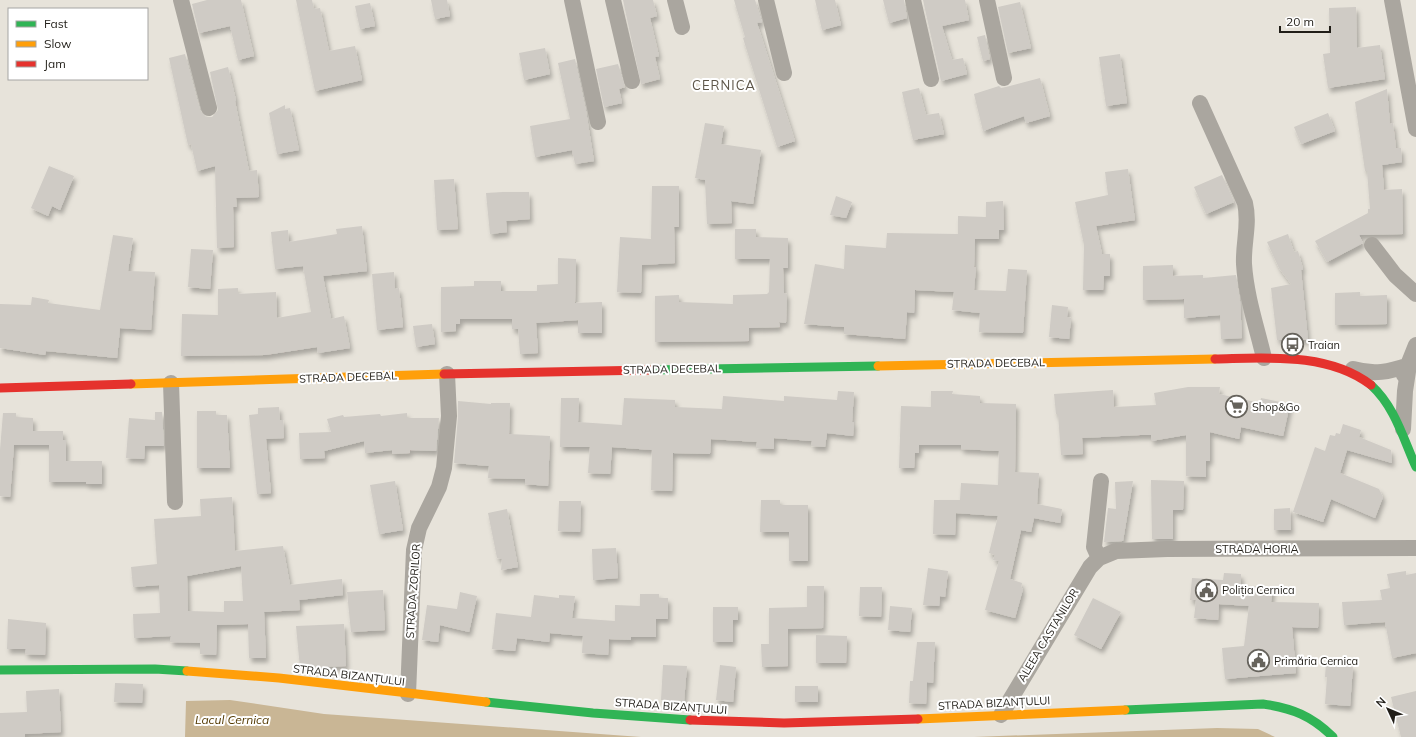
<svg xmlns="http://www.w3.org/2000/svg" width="1416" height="737" font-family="Mulish,sans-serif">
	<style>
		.water { fill: #c9b695 }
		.building { fill: #cfcbc5; fill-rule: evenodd; filter: url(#shadow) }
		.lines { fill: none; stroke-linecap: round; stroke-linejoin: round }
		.street { stroke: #aaa69f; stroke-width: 16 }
		.fast { stroke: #30b455; stroke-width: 9 }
		.slow { stroke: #ff9f0a; stroke-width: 9 }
		.jam { stroke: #e5322d; stroke-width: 9 }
		.labels { text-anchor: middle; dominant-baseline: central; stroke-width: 4; stroke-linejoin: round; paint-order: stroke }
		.poi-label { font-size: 11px; fill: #211e18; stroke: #fff; text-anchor: start }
		.street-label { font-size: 11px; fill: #211e18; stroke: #fff }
		.water-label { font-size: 12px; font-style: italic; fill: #533900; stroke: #fff }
		.quarter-label { font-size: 13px; letter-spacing: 1px; fill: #5d5548; stroke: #fff }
	</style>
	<defs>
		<filter id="shadow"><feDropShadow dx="2.5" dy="4.5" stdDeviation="2" flood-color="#0004"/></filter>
	</defs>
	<rect width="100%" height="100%" fill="#e7e3da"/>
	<!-- water -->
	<path class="water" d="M230,700L324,714L641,737H185L186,701Z
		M1217,728L1258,729L1275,737H974Z"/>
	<!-- building -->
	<path class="building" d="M207,0H241L254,56L238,60L230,26L199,33L192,4Z
		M296,0H312L314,9L320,8L329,51L355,46L362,80L315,91Z
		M431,0H447L450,16L435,19Z
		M623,0H653L657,16L650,18L659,56L655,57L660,79L641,84Z
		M734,0H755L762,22L757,23L795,141L777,147L743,38L745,37Z
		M815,0H835L841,25L822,30Z
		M883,0H904L907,18L889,23Z
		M923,0H965L969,20L942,26L952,60L963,58L967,74L941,81Z
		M1020,2L1031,48L1008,53L998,7Z
		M370,3L375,26L360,29L355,6Z
		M1356,7L1357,48L1380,45L1385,79L1328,88L1323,54L1330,53L1329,8Z
		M985,35L990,59L983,61L977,37Z
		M545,48L550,74L524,80L519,53Z
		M185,54L200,110L206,117H212L218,110L210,72L228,67L236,100L235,101L249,171L257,170L259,197L236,198L237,207H233L234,247L217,248L215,166L197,171L191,144L188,145L169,58Z
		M1120,54L1127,103L1106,106L1099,57Z
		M575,59L586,111L594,161L575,164L572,150L535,157L530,126L570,119L558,63Z
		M618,64L625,87L619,89L622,103L604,107L596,69Z
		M1040,78L1050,116L1026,123L1024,116L983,131L974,94L999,86L1001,88L1006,87Z
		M919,88L926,115L939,113L944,134L913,140L902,92Z
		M1387,89L1390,124L1393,123L1396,148H1401L1402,162L1382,165L1384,190L1402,189L1403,234L1359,235L1363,243L1327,262L1315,241L1368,213V209H1370L1367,171H1365L1355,102Z
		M285,105V109L290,108L299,150L277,154L269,113Z
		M1328,113L1335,131L1301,144L1294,127Z
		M705,123L724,126L721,144L761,150L753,204L731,201L732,223L707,224L705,180L695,178Z
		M49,166L74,176L60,210L52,206L48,216L31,208Z
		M1128,169L1135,220L1096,226L1102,254H1110V276H1104L1103,290H1083L1084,245L1075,202L1108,195L1105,172Z
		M1222,175L1234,202L1206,214L1194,187Z
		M454,179L458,229L437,230L434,180Z
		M652,186H679V227H674L675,263L642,265L641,293L617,292L620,237L651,239Z
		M503,192H529L530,219L506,221L507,232L490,234L486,193Z
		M836,196L852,202L846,218L830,215Z
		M1003,201L1004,230H999V239H975L974,267H976L974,290L1006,291L1008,269L1027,270L1023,333L979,332L980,313L952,310L954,292L915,290L914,313L907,312L905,339L844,334V327L804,324L815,264L844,269L845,245L886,248L887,233L958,234V216L986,217V202Z
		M362,226L367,271L323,276L331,319L344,316L350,348L318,353L317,347L265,355L181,356L182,314L218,315V289L238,288V294L276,292L277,318L311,312L303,266L275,269L271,232L288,230L289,242L337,234L336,229Z
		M735,229H756V237L788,238V268H783L784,293L787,294L786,323L779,322L780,327L749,328V341L655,342V296L679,295V302L733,304V295L767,294L769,292L770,259H735Z
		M1288,234L1294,252L1298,251L1303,269L1301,270L1308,340H1277L1271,288L1291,284L1279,268L1267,242Z
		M113,235L133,238L128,271L155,272L151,330L120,328L117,358L46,351L45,355L0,348V304L31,305L32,297L49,300L48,303L100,310Z
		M191,249L213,250L210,289L188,287Z
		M558,258L576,259L575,303L602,302V333H578V320L536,323L538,353L520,354L518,329H512V319H460V324H456V331L441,332V287L474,286V281H501V291H537V285L558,284Z
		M1173,265V276L1203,275V278L1236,275L1240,301L1242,338L1221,339L1220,315L1184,318V299L1143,300V266Z
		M394,272L395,289L399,288L403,327L377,330L372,274Z
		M1360,292V296L1387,295V324L1335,325V293Z
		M1052,305L1068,307L1067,317L1071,318L1069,339L1049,337Z
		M432,324L435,344L416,347L413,326Z
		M1188,387H1220L1219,394L1260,403L1261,398L1290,404L1283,436L1241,427L1239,439L1210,432V461H1206V477L1186,476V435L1151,441V435H1140L1082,438L1083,454L1061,455L1058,414H1056L1054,394L1113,390L1114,407L1156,405L1154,393Z
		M838,391L854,392L852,422H854L853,436L827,433L825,447L811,446L812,441L774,438V449L756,448L757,442L711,439L710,454L673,453L672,491L651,490L652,450L612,447L610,474L588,473L590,447H560L561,398H579L578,422L622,425L624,398L675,400V407L722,409L723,396L784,401V396L837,400Z
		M931,391H953L952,394L980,396V403L1016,404L1015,472L1039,473L1037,504L1062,509L1060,523L1034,518L1031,532L1021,530L1010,579L1022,583L1021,588L1023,589L1015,618L985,610L999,561L993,560L995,555L989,553L998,516L956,513L955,535L933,534L934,500H960L961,483L998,485L999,451L961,449V445H919V453H915L914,468H899L901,406L931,407Z
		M458,401L491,404V403H510L509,434L550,436L548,486L525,484V479L488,478L489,466L454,463L458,417Z
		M279,407L280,420H283L284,438L266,439L271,493L257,494L249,415L258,414V408Z
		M197,411H216V415H227L230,468H197Z
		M155,412H162L164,446H145L144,459L126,458L129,418L155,420Z
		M3,413H16V417L33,418V431H63V440H66V461H102V484H86V482H49V445H14L10,497L0,496V450Z
		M407,413V418H439L436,451L410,450V453L392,454V450L365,453L364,441L324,451L325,458L300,459L299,433L331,432L327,419L343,415L344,417L380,414L381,416Z
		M1343,424L1361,430L1359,437L1391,450L1392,463L1347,450L1340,473L1379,489L1383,497L1375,518L1331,499L1323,522L1293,512L1315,447L1325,451L1330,435L1335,436L1336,433L1340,434Z
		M1151,480L1184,481L1183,510H1173V539H1152Z
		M395,481L403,530L379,534L370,485Z
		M1133,481L1123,541L1104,542L1108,508L1116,509L1115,482Z
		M232,497L235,551L283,546L290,585L342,579L343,595L299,600L300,610L264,612L266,658H249L248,624L217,625L216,655L200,654V643L170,642L171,636L134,638L133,614L160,613L159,585L133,587L131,567L157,564L154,519L201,516L200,499ZM241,566L243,601H224V612L188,611L187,576Z
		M761,500H780V505H808V561H789V532H760Z
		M559,501H581L580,532L558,531Z
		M1290,508L1291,530H1274V509Z
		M507,509L518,567L501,570L502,559L497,558L488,513Z
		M616,548L618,578L593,580L592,549Z
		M928,568L948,571L945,597L940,596L939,606L923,605Z
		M1406,571V575L1416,573V653L1392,658L1385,622L1344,625L1342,602L1382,600L1380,590L1390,588L1387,574Z
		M1224,573L1241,574V585L1273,588L1271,602L1319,603L1318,628L1292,627L1296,673L1225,679L1222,648L1244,646L1249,606L1219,604L1218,620L1194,618L1196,600H1190L1192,578L1223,580Z
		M807,586H824L823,628L788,629V666L762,667L761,644H769V608L807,607Z
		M860,587H882L881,617L859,616Z
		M383,590L385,630L351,632L347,592Z
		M460,592L477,596L469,632L440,625L438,642L422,640L427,605L457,609Z
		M640,594H659V598H668V619H656V637H631V640L609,639L608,655L582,653L583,636L550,633L549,642L517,638L515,651L492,649L496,613L531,617L534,595L559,598V595L575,596L572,618L615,621V605L640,606Z
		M1093,598L1121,612L1101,649L1074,635Z
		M890,606L912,608L910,632L888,630Z
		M713,607H738V620H733V642H713Z
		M8,619L46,623L45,655L25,654L26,649H7Z
		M344,624L346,666L300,668L296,626Z
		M816,635L847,636L846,663H816Z
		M917,642H935L933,683L927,682L926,704L909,703L910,681H913Z
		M1326,663L1353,666L1350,706L1325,704L1327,677H1325Z
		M663,665L687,666L684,702L661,700Z
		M720,665L736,667L733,702L716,700Z
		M115,683L143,684L142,703L114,702Z
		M795,686H818V702H795Z
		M59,689L61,732L25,734V737H0V713L27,712L26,691Z
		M1416,691V737H1401L1391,697Z"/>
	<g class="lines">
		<!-- street -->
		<path class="street" d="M181,0L209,108
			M572,0L598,122
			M613,0L632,81
			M675,0L682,27
			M766,0L784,73
			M913,0L931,79
			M987,0L1004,78
			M1392,0L1416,129
			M1200,103L1245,203C1250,224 1243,243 1244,264C1246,296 1257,328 1264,358
			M1372,245L1395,275L1416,294
			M1353,369C1374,375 1389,372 1409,365
			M1404,375L1416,345
			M171,383L175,502
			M1403,429L1405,391L1409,365
			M1099,558L1094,547L1101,481
			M408,694L414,550L419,528L439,487L444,468L449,416L447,374
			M1001,715L1090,567L1099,558L1116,551L1167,549L1416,548"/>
		<!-- fast -->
		<path class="fast" d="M650,370L878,366
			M1371,385C1395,407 1403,438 1416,467
			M0,670L155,669L187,671
			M486,702L593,713L690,720
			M1125,710L1263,704C1292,708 1312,716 1333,737"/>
		<!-- slow -->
		<path class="slow" d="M878,366L1215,359
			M131,384L444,374
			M187,671L279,678L486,702
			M918,719L1125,710"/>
		<!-- jam -->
		<path class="jam" d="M1215,359C1267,358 1328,352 1371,385
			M444,374L650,370
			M0,388L131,384
			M690,720L784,723L918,719"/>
	</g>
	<!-- icons -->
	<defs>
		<symbol id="bus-ring" viewBox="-11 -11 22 22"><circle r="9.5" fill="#fff" stroke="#66635c" stroke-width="1.5"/><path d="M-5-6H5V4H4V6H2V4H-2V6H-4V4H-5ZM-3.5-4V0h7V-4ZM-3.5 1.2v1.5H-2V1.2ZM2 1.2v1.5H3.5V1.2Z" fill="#66635c"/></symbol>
		<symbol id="supermarket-ring" viewBox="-11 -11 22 22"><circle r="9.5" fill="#fff" stroke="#66635c" stroke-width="1.5"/><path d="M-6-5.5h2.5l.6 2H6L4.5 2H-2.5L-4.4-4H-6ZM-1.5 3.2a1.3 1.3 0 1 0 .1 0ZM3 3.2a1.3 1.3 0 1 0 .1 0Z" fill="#66635c"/></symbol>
		<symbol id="civic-ring" viewBox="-11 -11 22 22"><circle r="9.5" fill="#fff" stroke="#66635c" stroke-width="1.5"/><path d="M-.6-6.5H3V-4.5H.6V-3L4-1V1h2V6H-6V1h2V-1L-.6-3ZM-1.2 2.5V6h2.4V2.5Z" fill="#66635c"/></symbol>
	</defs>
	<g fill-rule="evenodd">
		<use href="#bus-ring" x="1280" y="332" width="25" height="25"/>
		<use href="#supermarket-ring" x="1224" y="394" width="25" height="25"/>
		<use href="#civic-ring" x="1194" y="578" width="25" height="25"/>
		<use href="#civic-ring" x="1246" y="648" width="25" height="25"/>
	</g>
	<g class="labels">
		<!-- poi labels -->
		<g class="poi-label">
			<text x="1308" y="345">Traian</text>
			<text x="1252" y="407">Shop&amp;Go</text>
			<text x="1222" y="590">Poliția Cernica</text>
			<text x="1274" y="661">Primăria Cernica</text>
		</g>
		<!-- street labels -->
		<g class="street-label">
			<text transform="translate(996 363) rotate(-1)">STRADA DECEBAL</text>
			<text transform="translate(672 369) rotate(-1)">STRADA DECEBAL</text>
			<text transform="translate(348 377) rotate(-2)">STRADA DECEBAL</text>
			<text x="1257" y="549">STRADA HORIA</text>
			<text transform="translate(413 591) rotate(-86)">STRADA ZORILOR</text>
			<text transform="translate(1048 635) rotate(-59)">ALEEA CASTANILOR</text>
			<text transform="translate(349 675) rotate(7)">STRADA BIZANȚULUI</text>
			<text transform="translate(994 703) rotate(-3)">STRADA BIZANȚULUI</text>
			<text transform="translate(671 706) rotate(4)">STRADA BIZANȚULUI</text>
		</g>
		<!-- water labels -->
		<g class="water-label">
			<text x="232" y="719">Lacul Cernica</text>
		</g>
		<!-- quarter labels -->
		<g class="quarter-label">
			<text x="724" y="85">CERNICA</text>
		</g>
	</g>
	<!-- legend -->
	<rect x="8" y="8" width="140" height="72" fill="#ffffff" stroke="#a6a5a3"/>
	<rect x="16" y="21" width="20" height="6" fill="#30b455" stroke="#a6a5a3"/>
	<text x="44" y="28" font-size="12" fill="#211e18">Fast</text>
	<rect x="16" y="41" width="20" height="6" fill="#ff9f0a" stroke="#a6a5a3"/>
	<text x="44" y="48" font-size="12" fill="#211e18">Slow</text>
	<rect x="16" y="61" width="20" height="6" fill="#e5322d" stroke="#a6a5a3"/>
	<text x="44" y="68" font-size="12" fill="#211e18">Jam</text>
	<!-- north arrow -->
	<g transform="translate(1388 709) rotate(314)" stroke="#ffffff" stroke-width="3" paint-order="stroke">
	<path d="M0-3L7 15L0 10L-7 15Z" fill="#211e18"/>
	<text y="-6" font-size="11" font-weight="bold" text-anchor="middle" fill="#211e18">N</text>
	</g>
	<!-- scale -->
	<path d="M1280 26v6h50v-6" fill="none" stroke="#211e18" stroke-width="2"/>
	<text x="1286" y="26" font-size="12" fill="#211e18" stroke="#ffffff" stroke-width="3" paint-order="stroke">20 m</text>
</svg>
